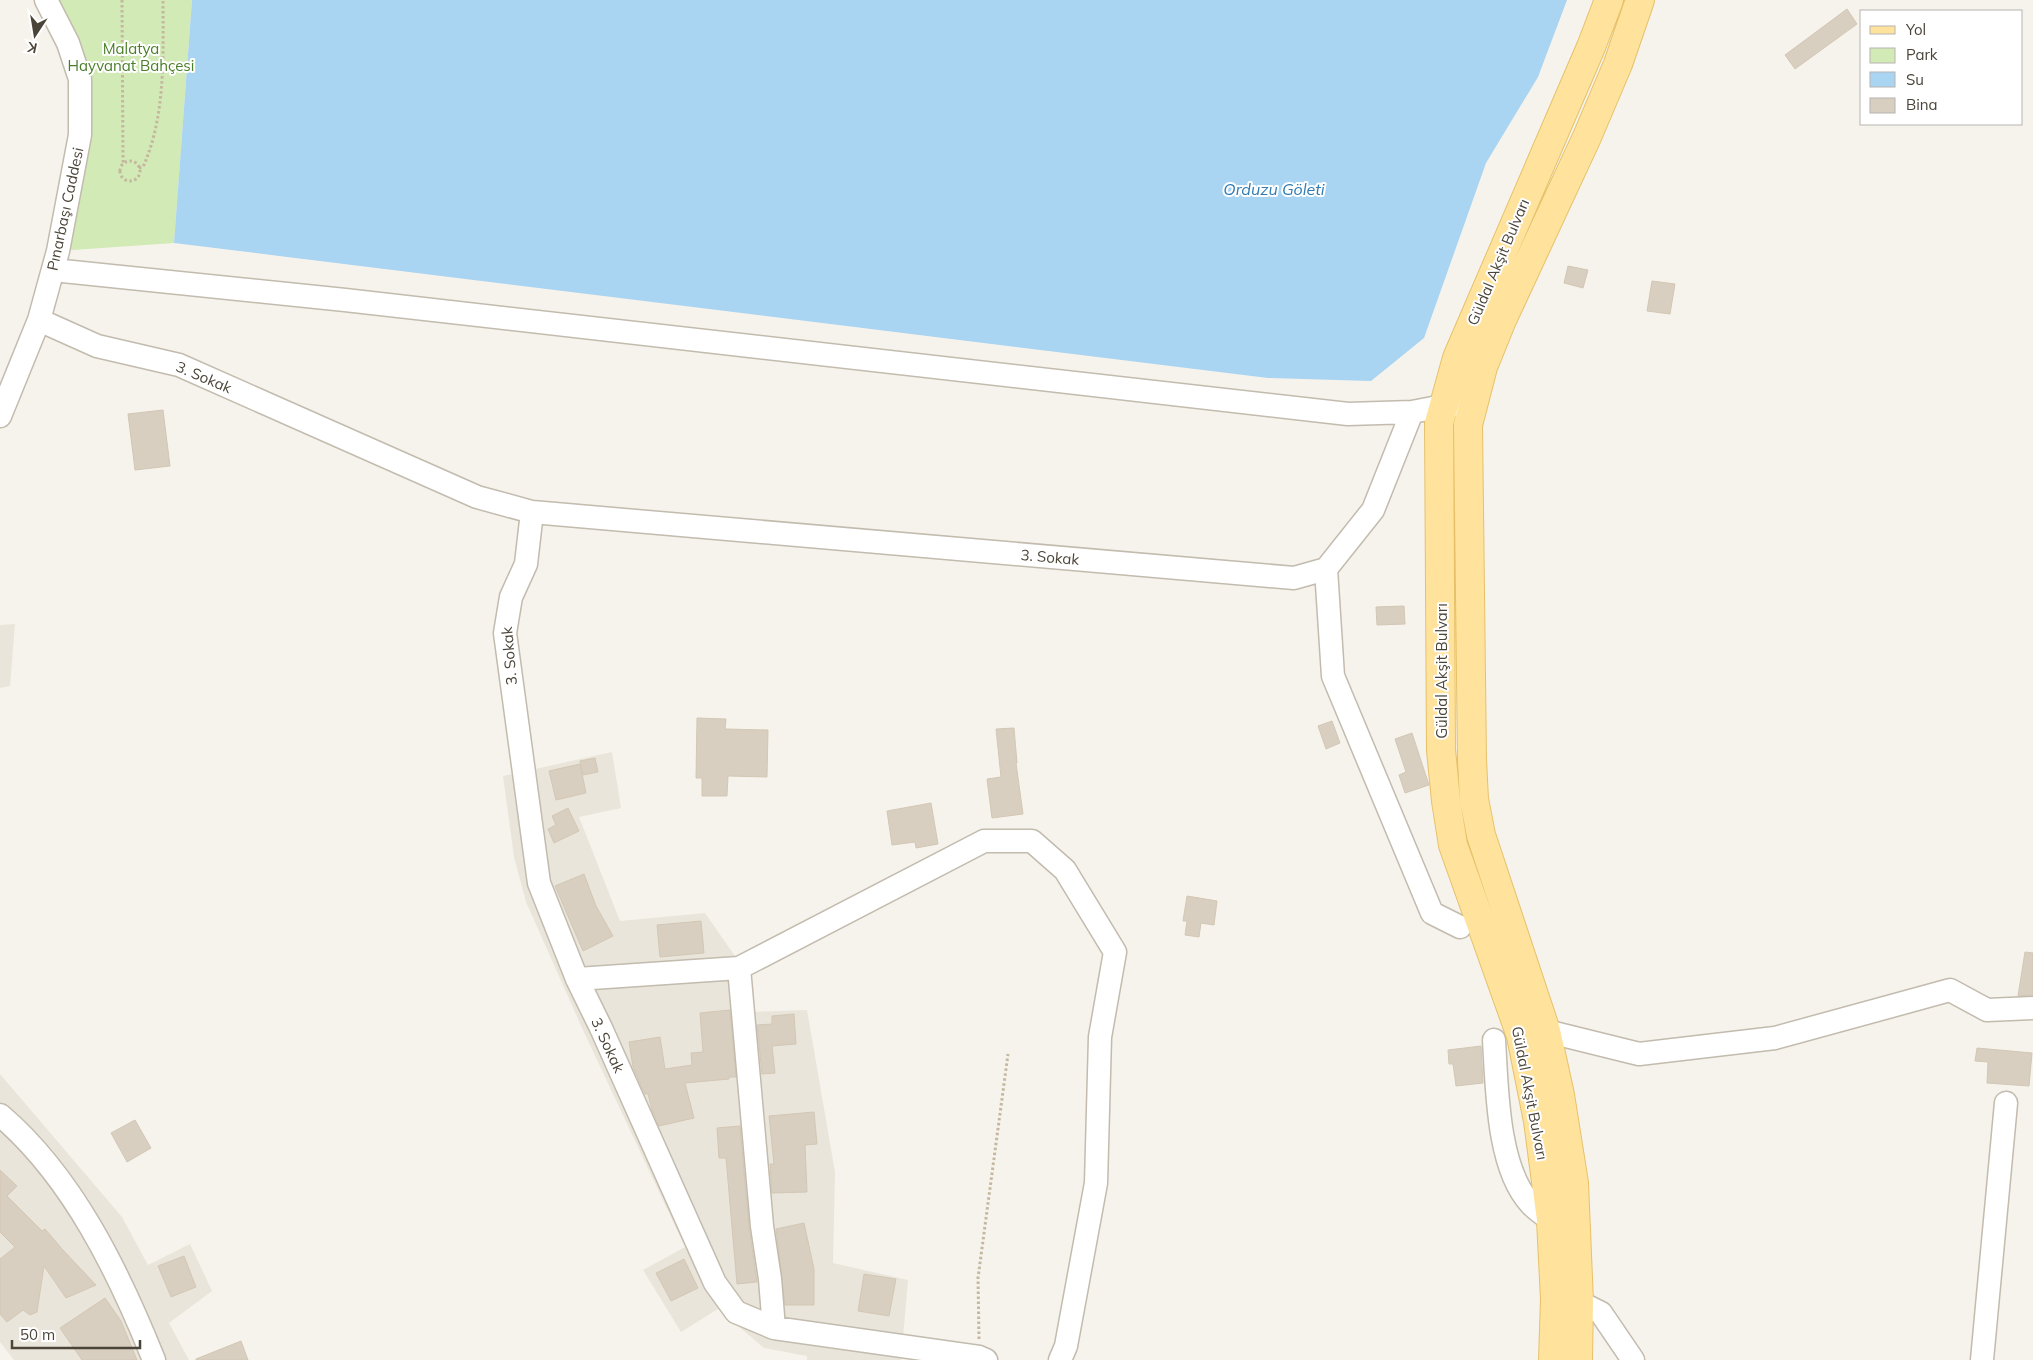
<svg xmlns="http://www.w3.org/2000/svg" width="2033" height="1360" font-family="Mulish,sans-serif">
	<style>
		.residential { fill: #eae5da }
		.green { fill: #d2eab5 }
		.water { fill: #a9d4f2 }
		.building { fill: #d8cfc1; stroke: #d3c7b4 }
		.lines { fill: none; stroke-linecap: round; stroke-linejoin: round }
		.minor-casing { stroke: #c2bbae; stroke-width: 25 }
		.major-casing { stroke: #e6c16a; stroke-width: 30 }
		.path { stroke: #c4b79f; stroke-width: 3; stroke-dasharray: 2.5 2.5; stroke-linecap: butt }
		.minor { stroke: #fff; stroke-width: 22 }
		.major { stroke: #ffe39c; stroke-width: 28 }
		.labels { text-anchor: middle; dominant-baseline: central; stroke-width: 4; stroke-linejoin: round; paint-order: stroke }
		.park-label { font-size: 15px; fill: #4a7f2a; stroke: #fff }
		.street-label { font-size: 15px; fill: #4b4439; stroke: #fff }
		.water-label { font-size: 16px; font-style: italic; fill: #2e7ab2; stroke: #fff }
	</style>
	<rect width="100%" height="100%" fill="#f6f3ec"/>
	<!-- residential -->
	<path class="residential" d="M15,624L10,686L0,688V625Z
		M612,752L621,808L579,817L620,921L705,913L746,972L749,1012L807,1010L835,1172L833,1263L908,1280L901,1360H807V1356L764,1348L718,1309L681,1332L643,1270L685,1247L583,1030L526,902L514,857L503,776Z
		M0,1074L122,1217L148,1265L190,1244L212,1291L169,1323L189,1360H14L0,1342Z"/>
	<!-- green -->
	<path class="green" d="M46,0H192L174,243L58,251L81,101Z"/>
	<!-- water -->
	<path class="water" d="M192,0H1567L1538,77L1486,163L1424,338L1371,381L1268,378L174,243Z"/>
	<!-- building -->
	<path class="building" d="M1847,9L1857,24L1795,69L1785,55Z
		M1568,266L1588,270L1583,288L1564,283Z
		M1652,281L1675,284L1670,314L1647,311Z
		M163,410L170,466L135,470L128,414Z
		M1404,606L1405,624L1377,625L1376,607Z
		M697,718L726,719L725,729L768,730L767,777L728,776L727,796H702V778H696Z
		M1332,721L1340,743L1326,749L1318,726Z
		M1014,728L1017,763H1016L1023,814L992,818L987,779L1001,777L996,729Z
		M1412,733L1429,785L1405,793L1399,775L1406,772L1395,739Z
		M595,758L598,772L583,775L580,761Z
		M580,764L586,793L556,800L549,771Z
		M931,803L938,844L916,848L915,842L892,845L887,811Z
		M568,808L579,831L554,843L548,829L556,825L552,816Z
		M584,874L596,906L613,936L583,951L555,886Z
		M1187,896L1217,901L1214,925L1201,923L1199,937L1185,935L1187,921H1183Z
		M701,921L704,953L660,957L657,925Z
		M2025,952L2033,953V995L2018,996Z
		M730,1010L736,1077H729V1079L685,1083L694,1118L659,1126L652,1110L648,1094H645L633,1067L629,1042L660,1037L665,1069L692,1065L691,1053L703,1052L700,1013Z
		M794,1014L796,1044L772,1046L775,1073L762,1074L757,1025L772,1024V1016Z
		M1481,1046L1483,1083L1456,1086L1453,1064H1449L1448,1050Z
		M1977,1048L2032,1053L2029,1086L1987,1083L1988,1062L1975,1061Z
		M814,1112L817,1144L805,1145L807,1192L772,1193L770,1164H774L769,1116Z
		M135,1120L151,1148L127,1162L111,1133Z
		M740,1126L749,1227L757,1282L737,1284L726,1158H719L717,1128Z
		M0,1170L17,1186L7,1196L42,1231L45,1229L62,1249L96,1285L66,1298L44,1266L37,1312L30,1315L23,1310L7,1322L0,1314V1259L15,1247L0,1232Z
		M804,1223L814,1269V1305H785L776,1229Z
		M184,1256L196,1287L171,1297L158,1266Z
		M684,1259L698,1288L671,1301L656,1273Z
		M864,1274L896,1279L889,1316L858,1311Z
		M105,1298L121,1321L137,1360H82L60,1328Z
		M241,1341L248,1360H196V1359Z"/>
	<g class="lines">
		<defs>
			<path id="minor" d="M53,270L345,300L1348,414L1412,412
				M39,320L97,346L179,365L477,497L532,512L1294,578L1326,569L1373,510L1412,412L1443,406L1459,405
				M0,416L39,320L58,251L80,135V79L68,43L46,0
				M532,512L526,564L511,597L505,633L539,883L577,979L601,1028L715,1283L736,1312L774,1328L979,1357L986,1360
				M1326,569L1333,676L1432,913L1460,927
				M739,968L762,1226L770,1279L774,1328
				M577,979L739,968L984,841H1032L1065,870L1115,952L1100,1037L1096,1183L1066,1346L1060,1360
				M1532,1034L1546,1031L1639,1054L1775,1038L1950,990L1987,1010L2033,1008
				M1494,1040C1497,1087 1497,1167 1530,1203C1536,1210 1544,1215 1551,1220
				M0,1115C73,1177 119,1273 154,1360
				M1579,1302L1601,1313L1633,1360
				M1982,1360L2006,1103"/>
			<path id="major" d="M1553,1360L1555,1299L1551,1220L1538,1121L1521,1036L1453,845L1446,801L1441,750L1439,423L1457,358L1591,47L1609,0
				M1578,1360L1579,1302L1574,1183L1560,1095L1546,1031L1481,835L1474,799L1472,760L1468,425L1483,367L1502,320L1587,137L1618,64L1640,0"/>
		</defs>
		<!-- minor casing -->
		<use href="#minor" class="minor-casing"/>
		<!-- major casing -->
		<use href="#major" class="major-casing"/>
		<!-- path -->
		<path class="path" d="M122,0L123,161L125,163
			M120 171a10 10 0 1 1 20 0a10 10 0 1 1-20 0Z
			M139,168L143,167C166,116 163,55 163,0
			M979,1339L978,1278L1008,1054"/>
		<!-- minor -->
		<use href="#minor" class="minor"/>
		<!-- major -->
		<use href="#major" class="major"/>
	</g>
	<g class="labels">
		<!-- park labels -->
		<g class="park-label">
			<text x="131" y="48">Malatya<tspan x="131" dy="17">Hayvanat Bahçesi</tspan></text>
		</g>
		<!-- street labels -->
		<g class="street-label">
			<text transform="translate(65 209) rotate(-78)">Pınarbaşı Caddesi</text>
			<text transform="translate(1498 262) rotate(-67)">Güldal Akşit Bulvarı</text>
			<text transform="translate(204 377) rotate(23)">3. Sokak</text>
			<text transform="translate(1050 557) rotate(5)">3. Sokak</text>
			<text transform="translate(509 656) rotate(-95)">3. Sokak</text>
			<text transform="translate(1441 671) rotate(-90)">Güldal Akşit Bulvarı</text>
			<text transform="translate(608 1045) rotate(65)">3. Sokak</text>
			<text transform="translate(1530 1093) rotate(79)">Güldal Akşit Bulvarı</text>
		</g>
		<!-- water labels -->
		<g class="water-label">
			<text x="1274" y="189">Orduzu Göleti</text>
		</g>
	</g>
	<!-- legend -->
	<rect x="1860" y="10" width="162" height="115" fill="#ffffff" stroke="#b7b4b0"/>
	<rect x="1870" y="26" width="25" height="8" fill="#ffe39c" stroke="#b7b4b0"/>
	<text x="1906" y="35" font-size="15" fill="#4b4439">Yol</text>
	<rect x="1870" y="48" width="25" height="15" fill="#d2eab5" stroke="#b7b4b0"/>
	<text x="1906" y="60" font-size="15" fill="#4b4439">Park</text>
	<rect x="1870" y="72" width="25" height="15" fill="#a9d4f2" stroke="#b7b4b0"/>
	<text x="1906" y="85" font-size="15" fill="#4b4439">Su</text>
	<rect x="1870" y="98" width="25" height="15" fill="#d8cfc1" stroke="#b7b4b0"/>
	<text x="1906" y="110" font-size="15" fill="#4b4439">Bina</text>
	<!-- north arrow -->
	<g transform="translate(35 35) rotate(192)" stroke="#ffffff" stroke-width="4" paint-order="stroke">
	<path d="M0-4L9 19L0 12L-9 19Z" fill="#4b4439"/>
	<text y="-8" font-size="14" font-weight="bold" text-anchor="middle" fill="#4b4439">K</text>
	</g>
	<!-- scale -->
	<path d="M12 1340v8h128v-8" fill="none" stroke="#4b4439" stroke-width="2.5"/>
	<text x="20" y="1340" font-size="15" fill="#4b4439" stroke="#ffffff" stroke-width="4" paint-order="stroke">50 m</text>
</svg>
